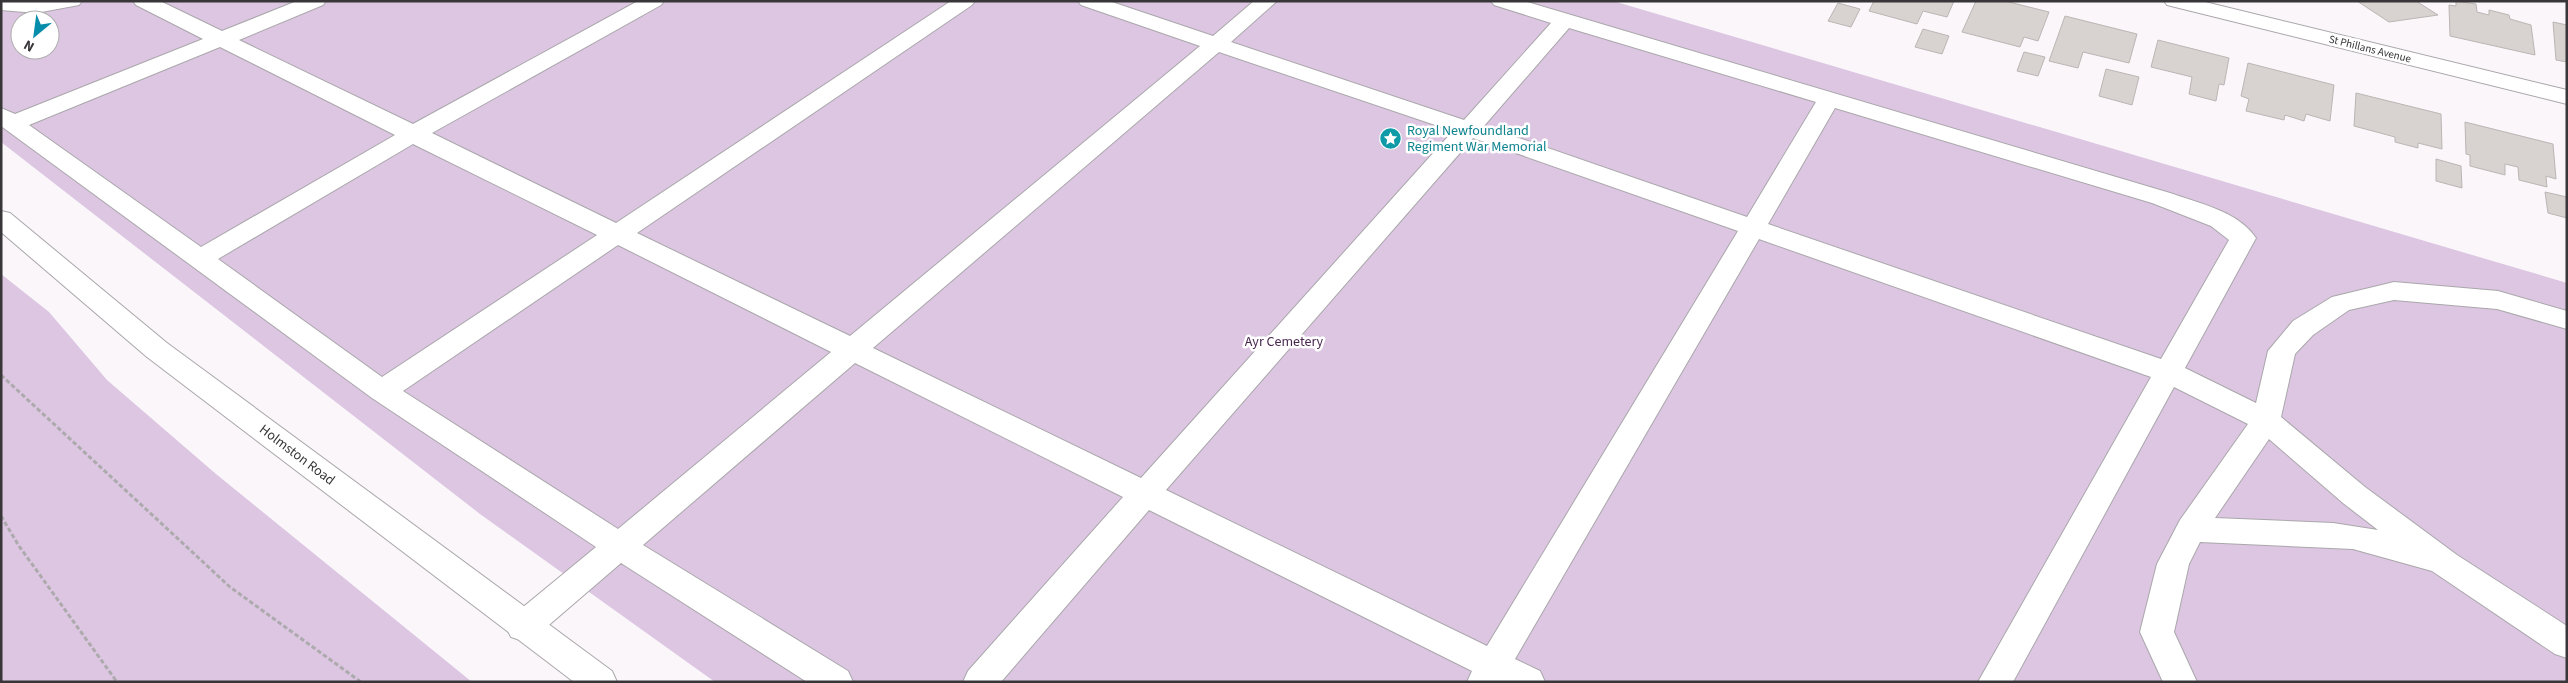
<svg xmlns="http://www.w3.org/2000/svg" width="2568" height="683" font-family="'Source Sans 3',sans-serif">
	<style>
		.green { fill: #dcc6e2; fill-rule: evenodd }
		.building { fill: #d8d2d0; stroke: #bbb6b4 }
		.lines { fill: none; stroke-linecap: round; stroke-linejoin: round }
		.minor-casing { stroke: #aaa7ab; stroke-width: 2 }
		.major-casing { stroke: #aaa7ab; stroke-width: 2 }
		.path { stroke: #adaaad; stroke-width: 3; stroke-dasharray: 4.5 2.5; stroke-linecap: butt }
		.minor { fill: #fff; fill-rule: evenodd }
		.major { fill: #fff; fill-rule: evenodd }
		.labels { text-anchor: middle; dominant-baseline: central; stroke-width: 5; stroke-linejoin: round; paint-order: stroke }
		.far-street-label { font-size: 11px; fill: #383638; stroke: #fff }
		.culture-label { font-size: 14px; fill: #0d838f; stroke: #fff; text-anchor: start }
		.park-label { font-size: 14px; fill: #492850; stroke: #fff }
		.street-label { font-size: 14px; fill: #383638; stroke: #fff }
	</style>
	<rect width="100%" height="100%" fill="#faf6fa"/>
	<!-- green -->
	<path class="green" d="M1,1H1613L2567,283V682H715L480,514L1,142ZM20,20H50V50H20Z
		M1,274L49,312L107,380L216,474L472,682H1Z"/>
	<!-- building -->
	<path class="building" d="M1874,1H1954L1947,17L1923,11L1917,24L1869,11Z
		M1976,1H2005L2049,12L2038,41L2024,37L2020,47L1962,32Z
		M2357,1H2416L2438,15L2389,22Z
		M2456,1L2476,4L2477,12L2489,15V10L2509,15L2510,19L2531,25L2535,55L2450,36L2449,5L2456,6Z
		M1838,3L1860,9L1851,27L1828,21Z
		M2065,16L2137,34L2129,63L2083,52L2078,68L2049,61Z
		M2553,22L2567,25V62L2556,60Z
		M1923,29L1949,36L1942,54L1915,47Z
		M2158,40L2229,58L2224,85L2219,84L2216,101L2189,94L2192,77L2151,67Z
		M2024,52L2045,57L2038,76L2017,71Z
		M2248,63L2334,85L2330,121L2306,114L2304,121L2285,115L2284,120L2246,111L2249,99L2241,96Z
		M2106,69L2139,77L2132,105L2099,96Z
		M2356,93L2441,114L2442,149L2418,143V148L2395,142V137L2354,126Z
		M2465,122L2553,144L2556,179L2546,176L2547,187L2519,180L2518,167L2505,164V175L2470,166V155L2466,154Z
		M2436,159L2461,166L2462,188L2436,181Z
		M2545,192L2567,197V218L2548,213Z"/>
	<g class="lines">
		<defs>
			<path id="minor" d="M1,1H82L79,5L36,13L1,10Z
				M133,1H160L222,31L297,1H326L323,5L239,40L413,124L638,1H664L661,5L432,133L616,223L951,1H975L972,5L637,233L850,336L1200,46L1081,5L1078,1H1109L1213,36L1254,1H1277L1231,42L1464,120L1551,23L1494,5L1491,1H1524L2170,193C2198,203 2238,211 2256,238L2185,368L2256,403L2268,351L2293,321L2332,297L2394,282L2498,291L2567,311V329L2497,309L2394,300L2349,310L2313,335L2295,354L2281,417L2365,487L2457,555L2567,626V658L2555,654L2432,571L2353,549L2200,542L2189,564L2174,632L2197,682H2163L2140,632L2157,564L2180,520L2248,424L2174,387L2013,682H1978L2151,377L1759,239L1515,659L1540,671L1545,682H1467L1472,671L1149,510L1001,682H963L968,671L1123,497L855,363L643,545L848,671L853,682H807L621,563L535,637L523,641L511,637L506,627L511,617L596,547L372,398L1,126V108L15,114L203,39L136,5ZM1569,28L1816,102L1747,217L1484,126ZM220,47L395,135L201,247L29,125ZM1219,52L1453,131L1141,478L873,348ZM1835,108L2152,203L2211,226L2229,240L2161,359L1768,224ZM1473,138L1738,231L1487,646L1166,490ZM413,144L597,235L382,377L218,259ZM618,245L831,352L618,529L403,391ZM2269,439L2343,503L2378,530L2333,523L2215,518Z
				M2164,1H2201L2567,90V104L2167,5Z"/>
			<path id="major" d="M1,211L10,213L167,343L612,671L617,682H574L147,357L1,232Z"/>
		</defs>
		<!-- minor casing -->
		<use href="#minor" class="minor-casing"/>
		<!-- major casing -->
		<use href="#major" class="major-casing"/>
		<!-- path -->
		<path class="path" d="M1,375L230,587L361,682
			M1,516L19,546L117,682"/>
		<!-- minor -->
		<use href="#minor" class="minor"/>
		<!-- major -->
		<use href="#major" class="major"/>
	</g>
	<!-- icons -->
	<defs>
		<symbol id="sight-disc" viewBox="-11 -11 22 22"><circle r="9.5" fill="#0f9aa8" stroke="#fff"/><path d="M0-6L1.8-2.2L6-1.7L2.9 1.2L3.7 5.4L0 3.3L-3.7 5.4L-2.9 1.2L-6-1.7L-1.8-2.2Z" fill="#fff"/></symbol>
	</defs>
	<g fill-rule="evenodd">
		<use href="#sight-disc" x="1378" y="126" width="25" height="25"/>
	</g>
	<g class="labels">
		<!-- far-street labels -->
		<g class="far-street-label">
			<text transform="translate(2370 49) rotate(14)">St Phillans Avenue</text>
		</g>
		<!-- culture labels -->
		<g class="culture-label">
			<text x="1407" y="131">Royal Newfoundland<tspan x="1407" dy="16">Regiment War Memorial</tspan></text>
		</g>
		<!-- park labels -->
		<g class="park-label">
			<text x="1284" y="342">Ayr Cemetery</text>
		</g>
		<!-- street labels -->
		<g class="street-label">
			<text transform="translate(297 455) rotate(37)">Holmston Road</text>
		</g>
	</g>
	<!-- border -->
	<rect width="2568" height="683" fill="none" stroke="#383638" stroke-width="5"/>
	<!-- north arrow -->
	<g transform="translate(35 35) rotate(209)"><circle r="24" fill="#ffffff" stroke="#afafaf"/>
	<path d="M0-4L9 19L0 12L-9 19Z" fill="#078dac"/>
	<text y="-8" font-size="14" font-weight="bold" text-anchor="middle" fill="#383638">N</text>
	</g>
</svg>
